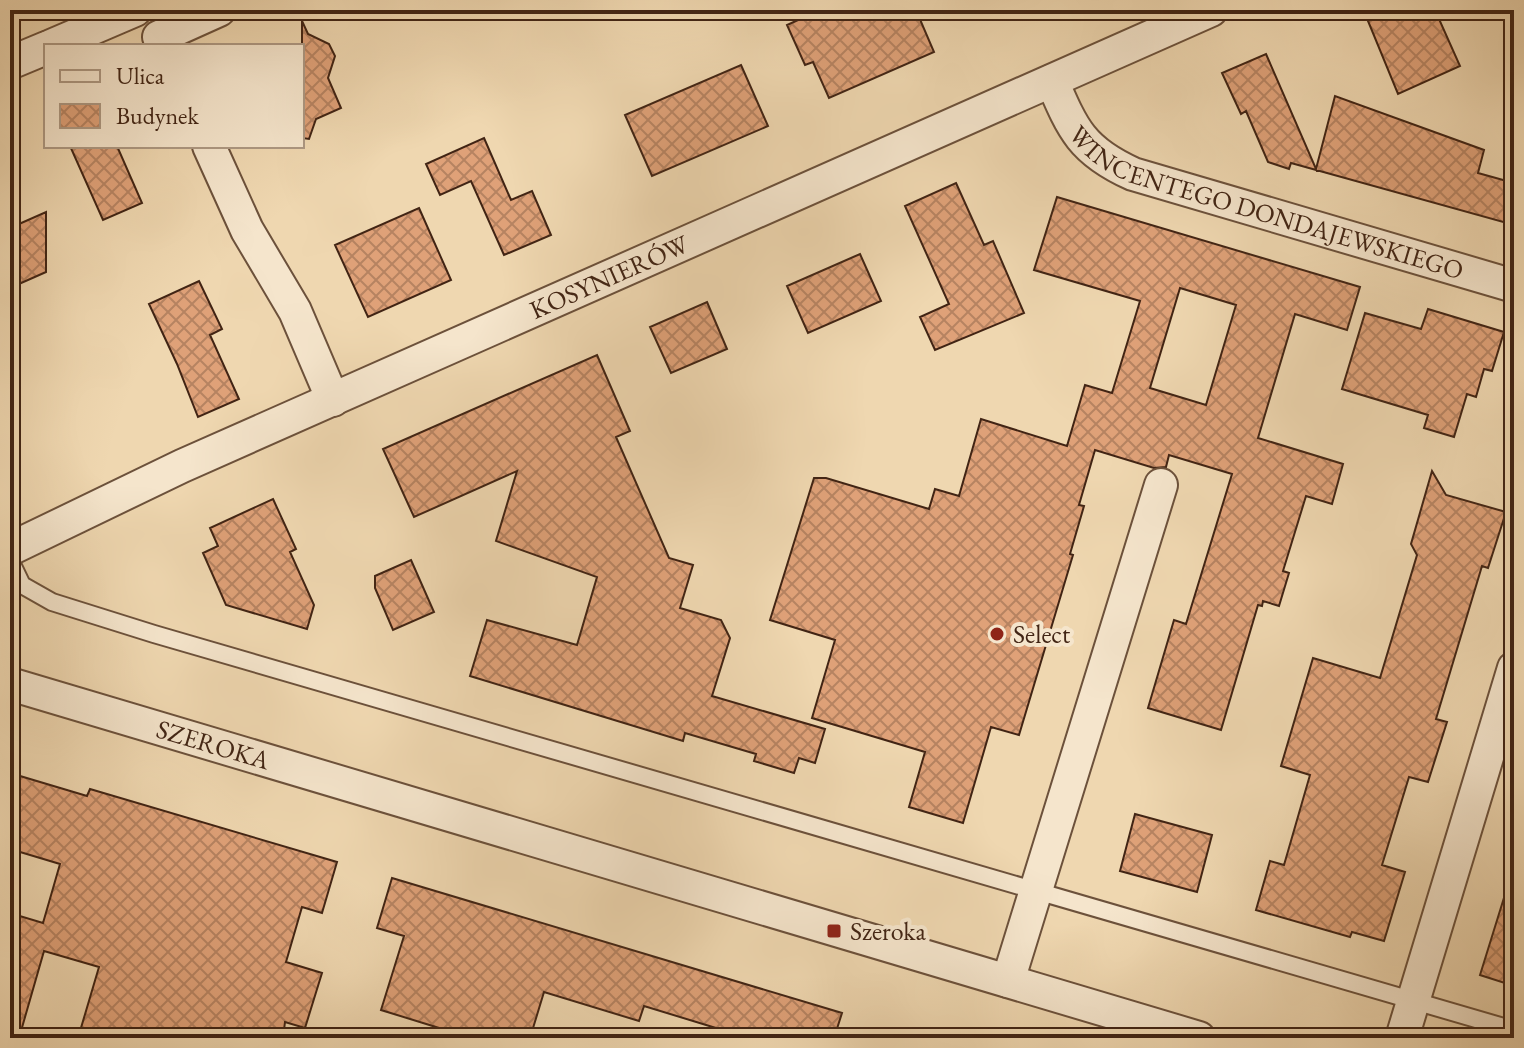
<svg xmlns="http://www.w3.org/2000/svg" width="1524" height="1048" font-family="'EB Garamond',serif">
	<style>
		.building { fill: url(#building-cross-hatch); stroke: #412414; stroke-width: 2; fill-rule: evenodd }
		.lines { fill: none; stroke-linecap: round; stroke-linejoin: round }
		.lane-casing { stroke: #6c513b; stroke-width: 20 }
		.street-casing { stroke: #6c513b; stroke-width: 36 }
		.lane { stroke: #f5e5cc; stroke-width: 16 }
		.street { stroke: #f5e5cc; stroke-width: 32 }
		.poi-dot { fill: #8f2418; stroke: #f5e5cc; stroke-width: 3 }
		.labels { text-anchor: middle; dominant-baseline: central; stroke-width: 8; stroke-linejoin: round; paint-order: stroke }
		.street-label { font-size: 26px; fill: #412414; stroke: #f5e5cc }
		.poi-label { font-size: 26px; fill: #412414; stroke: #f5e5cc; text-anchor: start }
	</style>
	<defs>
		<pattern id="building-cross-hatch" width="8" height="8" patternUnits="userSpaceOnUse" patternTransform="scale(2)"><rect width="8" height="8" fill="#dfa178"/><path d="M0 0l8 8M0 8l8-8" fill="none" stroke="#b68361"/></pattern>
	</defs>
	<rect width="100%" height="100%" fill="#efd7b0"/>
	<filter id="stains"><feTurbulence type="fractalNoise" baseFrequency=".0025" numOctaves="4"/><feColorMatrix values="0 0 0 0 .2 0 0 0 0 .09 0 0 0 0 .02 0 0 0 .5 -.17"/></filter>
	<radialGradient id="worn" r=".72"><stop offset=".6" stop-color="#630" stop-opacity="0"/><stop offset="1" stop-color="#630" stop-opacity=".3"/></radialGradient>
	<!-- building -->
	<path class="building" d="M820,10H916L934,52L829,98L813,62L805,65L787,25Z
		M1392,10H1435L1460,66L1398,94L1368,21Z
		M302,21L308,34L329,44L335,56L328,78L341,108L316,119L309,139L302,138Z
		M1266,54L1316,169L1335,96L1484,150L1478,173L1514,183V225L1291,163L1289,169L1268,162L1246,111L1241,114L1222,73Z
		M741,65L768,126L652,176L625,115Z
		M484,138L511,200L532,191L551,235L504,255L471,181L440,195L426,164Z
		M70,146H117L142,203L103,220Z
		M956,183L984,245L993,241L1024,313L935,350L920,317L949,304L905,206Z
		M1057,197L1360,287L1347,330L1295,314L1258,438L1343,464L1332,504L1306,496L1283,571L1289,573L1279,606L1263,601L1262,606L1258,605L1221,730L1148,708L1174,620L1186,624L1232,474L1169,455L1166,467L1154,468L1095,450L1079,505L1084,506L1070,554L1073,555L1019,735L991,727L963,823L909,807L925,752L812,718L835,640L770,620L814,478H826L929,509L935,489L959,496L981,419L1067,446L1085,385L1112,393L1140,301L1034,270ZM1180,288L1236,305L1206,405L1150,388Z
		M419,208L451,280L368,317L335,245Z
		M46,212V272L10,288V228Z
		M860,254L881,301L808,333L787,286Z
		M199,281L222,329L210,335L239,399L198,417L177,364L149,304Z
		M707,302L727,349L671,373L650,327Z
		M1428,309L1504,332L1492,371L1484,369L1476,397L1467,394L1454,437L1424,428L1428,415L1342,389L1365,313L1421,329Z
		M597,355L630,431L616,437L669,558L693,565L680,608L721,620L730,638L712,696L825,729L815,763L799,758L794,773L754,761L756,754L685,733L683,741L470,676L487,620L577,645L597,577L496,541L517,471L414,517L383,449Z
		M1432,471L1446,495L1506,512L1488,568L1482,566L1436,719L1447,722L1428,782L1409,777L1382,865L1405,872L1384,941L1352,932L1350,937L1256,910L1270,861L1284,865L1310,775L1281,766L1313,658L1380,678L1417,555L1411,544Z
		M273,499L296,549L290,552L314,605L307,629L226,605L203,553L218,546L210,528Z
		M411,560L434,612L393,630L375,588V576Z
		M10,773L87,796L90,789L337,862L322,913L302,907L286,962L322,973L305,1028L285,1022L283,1038H78L99,967L44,951L19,1038H10V913L43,923L60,864L10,849Z
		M1135,814L1212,835L1197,892L1120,871Z
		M392,878L842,1013L834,1038H727L729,1032L644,1006L639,1021L544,992L530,1038H450L452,1032L381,1010L404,936L377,928Z
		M1507,888L1514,889V986L1480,975Z"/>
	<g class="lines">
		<defs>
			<path id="lane" d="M10,560L22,585L52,602L154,634L1514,1030"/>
			<g id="street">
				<path d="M159,37L219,10"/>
				<path d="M51,46L135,10"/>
				<path d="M10,63L46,48"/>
				<path id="s1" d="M1052,81C1073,130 1082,151 1133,174L1514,286"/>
				<path d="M209,146L247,230L295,311L333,400"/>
				<path id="s2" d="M10,549L182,466L1211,10"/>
				<path id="s3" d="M10,684L1199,1038"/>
				<path d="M1008,981L1161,485"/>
				<path d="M1402,1038L1514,668"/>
			</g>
		</defs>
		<!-- lane casing -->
		<use href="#lane" class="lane-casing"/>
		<!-- street casing -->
		<use href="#street" class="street-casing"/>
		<!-- lane -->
		<use href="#lane" class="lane"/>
		<!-- street -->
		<use href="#street" class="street"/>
	</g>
	<!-- markers -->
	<g class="poi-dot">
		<circle cx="997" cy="634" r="8"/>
		<rect x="826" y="923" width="16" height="16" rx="4"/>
	</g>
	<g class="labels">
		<!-- street labels -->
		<g class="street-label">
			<text stroke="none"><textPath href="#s1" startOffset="262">WINCENTEGO DONDAJEWSKIEGO</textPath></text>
			<text stroke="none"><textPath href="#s2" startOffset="658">KOSYNIERÓW</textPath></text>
			<text stroke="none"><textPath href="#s3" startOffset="212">SZEROKA</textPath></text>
		</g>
		<!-- poi labels -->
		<g class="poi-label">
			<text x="1013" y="634">Select</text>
			<text x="850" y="931">Szeroka</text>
		</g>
	</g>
	<!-- margin -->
	<rect width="1524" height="1048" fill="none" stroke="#efd7b0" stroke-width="40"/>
	<rect x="12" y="12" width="1500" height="1024" fill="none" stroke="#412414" stroke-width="4"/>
	<rect x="20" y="20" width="1484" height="1008" fill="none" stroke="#412414" stroke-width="2"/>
	<!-- legend -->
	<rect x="44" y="44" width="260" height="104" fill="#f5e5cc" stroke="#ad9882" stroke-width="2"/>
	<rect x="60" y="70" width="40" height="12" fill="#f5e5cc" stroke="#ad9882" stroke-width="2"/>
	<text x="116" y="84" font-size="24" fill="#412414">Ulica</text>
	<rect x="60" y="104" width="40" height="24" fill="url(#building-cross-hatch)" stroke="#ad9882" stroke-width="2"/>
	<text x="116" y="124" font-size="24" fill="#412414">Budynek</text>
	<rect width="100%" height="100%" filter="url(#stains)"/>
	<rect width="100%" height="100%" fill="url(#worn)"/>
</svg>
